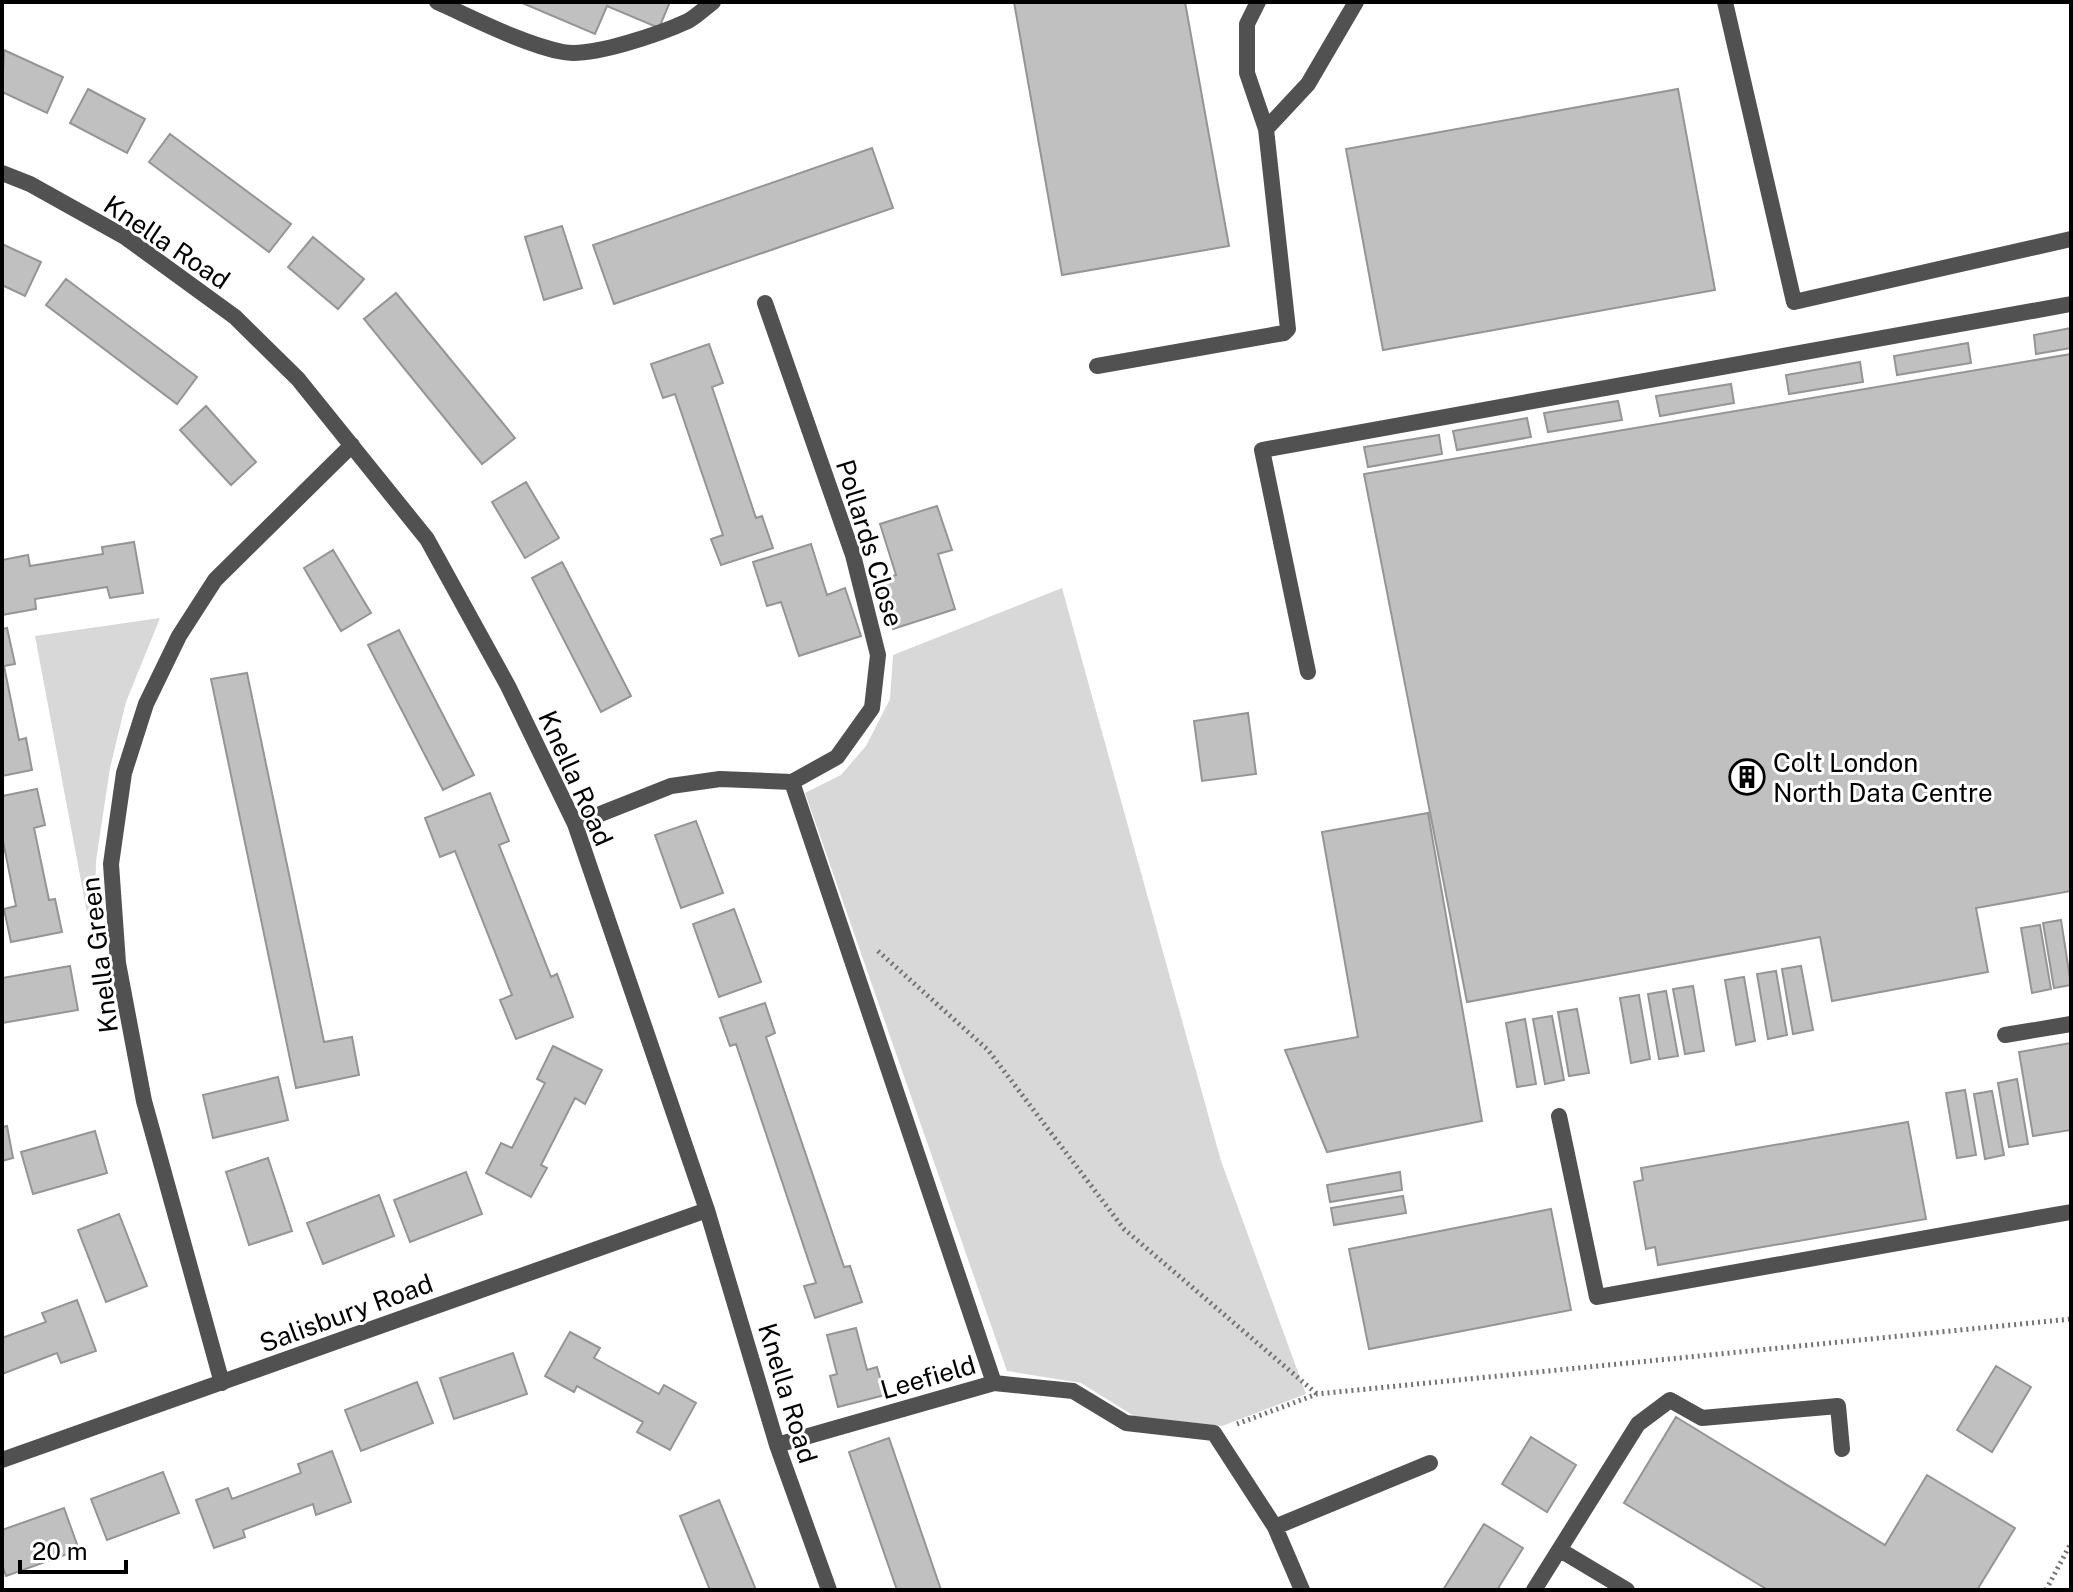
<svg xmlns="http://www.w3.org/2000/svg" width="2073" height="1592" font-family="'Public Sans',sans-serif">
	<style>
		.green { fill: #d8d8d8 }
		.building { fill: #c0c0c0; stroke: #959595; stroke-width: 2 }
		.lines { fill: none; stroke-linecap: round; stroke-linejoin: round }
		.path { stroke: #737373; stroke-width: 5; stroke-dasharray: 2 4; stroke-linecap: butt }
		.service { stroke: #515151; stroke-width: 16 }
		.minor { stroke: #515151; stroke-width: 16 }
		.labels { text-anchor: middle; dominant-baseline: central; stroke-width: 6; stroke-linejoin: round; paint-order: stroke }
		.street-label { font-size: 26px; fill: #000; stroke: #fff }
		.poi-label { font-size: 26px; fill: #000; stroke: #fff; text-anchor: start }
	</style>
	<rect width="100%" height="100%" fill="#fff"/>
	<!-- green -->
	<path class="green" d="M1062,588L1221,1161L1306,1394L1222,1426L1134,1416L1081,1383L1007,1371L805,793L841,775L866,746L890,699L893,655Z
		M160,618L126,702L110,768L96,861L94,950L35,636Z"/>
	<!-- building -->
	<path class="building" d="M520,2H670L659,28L607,6L595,34Z
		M1014,2H1185L1229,246L1062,275Z
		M4,50L63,77L47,113L2,92Z
		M88,89L145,119L127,153L70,123Z
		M1678,89L1715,290L1383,350L1346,149Z
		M170,134L291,224L269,252L149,162Z
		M872,148L893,208L614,304L593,245Z
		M562,226L582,288L544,300L525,237Z
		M313,237L364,279L338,309L288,267Z
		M2,244L41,262L25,296L2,285Z
		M66,279L197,377L177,404L46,305Z
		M396,293L515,438L482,464L364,319Z
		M2071,328V348L2036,354L2034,335Z
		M1968,343L1971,363L1897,375L1894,356Z
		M709,344L723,383L712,387L756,518L762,516L773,548L721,565L711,539L723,535L675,394L663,398L651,364Z
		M2071,354V891L1976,908L1988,972L1832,1001L1820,937L1467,1002L1364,474Z
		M1860,362L1863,382L1789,394L1786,375Z
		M1731,384L1734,403L1660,416L1656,396Z
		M1618,401L1622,420L1548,432L1544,413Z
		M206,406L256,462L231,485L180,430Z
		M1527,418L1531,437L1457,450L1453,431Z
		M1439,435L1442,454L1368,467L1364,447Z
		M526,482L559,538L525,558L492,502Z
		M937,506L952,550L938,554L955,609L893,629L878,581L896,575L880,524Z
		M134,542L143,593L110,598L107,587L35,599L36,609L2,615V560L28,555L30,566L103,554L102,547Z
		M811,544L827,595L845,588L861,636L799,656L781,602L767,606L753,562Z
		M333,550L371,613L341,631L304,568Z
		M562,562L631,696L601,712L532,578Z
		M7,628L15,664L4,666L19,740L26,738L32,770L2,776V629Z
		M399,630L474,775L443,790L368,645Z
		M247,673L324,1042L352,1037L359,1075L296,1088L211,679Z
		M1248,713L1256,774L1202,781L1194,721Z
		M37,789L45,825L34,828L49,900L55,899L62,932L11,942L4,909L16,906L2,836V796Z
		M490,793L509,841L499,845L551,977L557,974L573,1017L516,1039L500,1000L512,995L455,851L440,857L425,818Z
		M1428,813L1482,1121L1327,1152L1285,1050L1358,1037L1322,832Z
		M696,821L723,893L681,908L655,835Z
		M734,909L761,982L719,997L693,924Z
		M2061,920L2071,985L2054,988L2043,923Z
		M2040,925L2051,989L2032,993L2021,928Z
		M70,966L78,1010L2,1023V978Z
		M1801,966L1813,1030L1793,1034L1782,969Z
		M1776,971L1787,1035L1768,1039L1757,974Z
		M1744,977L1755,1041L1736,1045L1725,980Z
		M1693,986L1704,1051L1685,1054L1673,989Z
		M1666,991L1678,1056L1659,1059L1648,994Z
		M1639,995L1650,1059L1631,1063L1620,998Z
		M765,1003L775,1033L766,1037L844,1267L850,1266L862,1302L815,1318L804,1286L816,1283L736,1044L730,1046L720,1018Z
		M1577,1009L1589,1073L1569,1076L1558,1012Z
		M1552,1016L1564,1080L1545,1084L1533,1019Z
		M1525,1019L1536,1084L1517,1087L1506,1023Z
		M2071,1043V1130L2033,1136L2019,1052Z
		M553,1046L602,1070L585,1104L575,1098L541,1165L547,1168L531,1197L486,1173L501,1143L512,1148L545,1083L537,1079Z
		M278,1077L288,1120L213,1138L203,1095Z
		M2017,1079L2028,1144L2009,1147L1998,1083Z
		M1965,1090L1976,1155L1957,1158L1946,1093Z
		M1992,1091L2004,1155L1985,1159L1974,1094Z
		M1908,1122L1926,1219L1658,1265L1655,1247L1646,1249L1634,1182L1643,1180L1641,1168Z
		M7,1126L13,1158L2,1161V1127Z
		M95,1131L107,1173L33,1194L21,1152Z
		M268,1158L292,1231L249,1245L226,1172Z
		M466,1172L482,1214L410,1242L394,1200Z
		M1400,1172L1402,1190L1330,1202L1327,1185Z
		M379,1195L394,1236L323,1264L307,1223Z
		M1403,1196L1406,1213L1334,1225L1331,1208Z
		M1551,1209L1571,1310L1369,1349L1349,1249Z
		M119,1214L147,1286L106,1302L78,1230Z
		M77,1300L96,1351L61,1363L57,1353L2,1374V1338L46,1322L42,1313Z
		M856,1328L867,1370L877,1367L885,1395L838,1407L830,1376L837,1374L827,1335Z
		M570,1332L600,1348L594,1358L659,1394L664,1385L696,1403L670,1450L637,1432L643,1422L577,1386L574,1392L545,1376Z
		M513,1353L527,1394L454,1419L440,1378Z
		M1996,1366L2031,1387L1992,1452L1957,1430Z
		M417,1382L433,1423L361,1451L345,1410Z
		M1676,1417L1885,1545L1927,1475L2015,1528L1977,1590H1768L1624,1503Z
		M1531,1437L1576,1465L1547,1512L1502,1484Z
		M889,1438L941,1590H897L849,1452Z
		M332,1451L351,1502L316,1515L313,1504L243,1530L245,1537L214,1548L196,1500L228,1488L232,1499L301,1473L298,1464Z
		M163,1472L179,1513L107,1540L91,1499Z
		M719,1500L756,1590H710L680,1516Z
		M64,1508L79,1550L6,1576L2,1564V1530Z
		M1484,1524L1523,1548L1497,1590H1443Z"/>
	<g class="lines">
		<!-- path -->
		<path class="path" d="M878,951L988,1050L1124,1229L1317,1394
			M1237,1424L1317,1394L2071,1319
			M2046,1590L2071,1543"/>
		<!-- service -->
		<path class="service" d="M437,2C473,18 525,45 563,52C591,58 662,33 688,21C697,16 705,8 713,2
			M1725,2L1794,302L2071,239
			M1266,129L1308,84L1356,2
			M1097,366L1284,333L1288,329L1266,129L1247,73V24L1258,2
			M1308,672L1262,450L2071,304
			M792,782L994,1383
			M2005,1035L2071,1024
			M1559,1116L1597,1297L2071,1212
			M1560,1550L1627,1590
			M1534,1590L1638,1424L1670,1400L1702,1418L1838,1406L1842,1449"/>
		<!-- minor -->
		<path class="minor" d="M2,173L30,184L125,237L235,317L298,379L427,539L508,686L575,824L707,1210L777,1445L829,1590
			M575,824L671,786L720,779L792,782L837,757L872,708L878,655L853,555L765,303
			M222,1383L144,1101L118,963L111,864L124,773L146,704L179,636L215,580L352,445
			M777,1445L994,1383L1073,1391L1126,1423L1214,1433L1275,1527L1302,1590
			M2,1460L707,1210
			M1275,1527L1430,1463"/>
	</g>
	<!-- icons -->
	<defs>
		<symbol id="building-ring" viewBox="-11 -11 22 22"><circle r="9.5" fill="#fff" stroke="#000" stroke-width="1.5"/><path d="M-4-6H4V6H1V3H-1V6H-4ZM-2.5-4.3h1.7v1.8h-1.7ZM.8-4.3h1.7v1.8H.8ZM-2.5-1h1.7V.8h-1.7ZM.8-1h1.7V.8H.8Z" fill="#000"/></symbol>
	</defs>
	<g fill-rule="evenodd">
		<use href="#building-ring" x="1727" y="757" width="40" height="40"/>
	</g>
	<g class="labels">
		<!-- street labels -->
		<g class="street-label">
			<text transform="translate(167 242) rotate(34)">Knella Road</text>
			<text transform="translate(870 543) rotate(73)">Pollards Close</text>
			<text transform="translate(576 778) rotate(66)">Knella Road</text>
			<text transform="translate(99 955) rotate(-97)">Knella Green</text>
			<text transform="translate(346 1313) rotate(-20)">Salisbury Road</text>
			<text transform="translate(928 1377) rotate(-16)">Leefield</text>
			<text transform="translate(788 1393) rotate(73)">Knella Road</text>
		</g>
		<!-- poi labels -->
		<g class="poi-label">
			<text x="1773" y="762">Colt London<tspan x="1773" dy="30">North Data Centre</tspan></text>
		</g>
	</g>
	<!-- border -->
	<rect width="2073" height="1592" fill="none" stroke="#000000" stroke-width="8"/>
	<!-- scale -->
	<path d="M20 1560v12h106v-12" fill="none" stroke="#000000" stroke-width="4"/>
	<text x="32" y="1560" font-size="24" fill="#000000" stroke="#ffffff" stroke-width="6" paint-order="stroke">20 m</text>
</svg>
